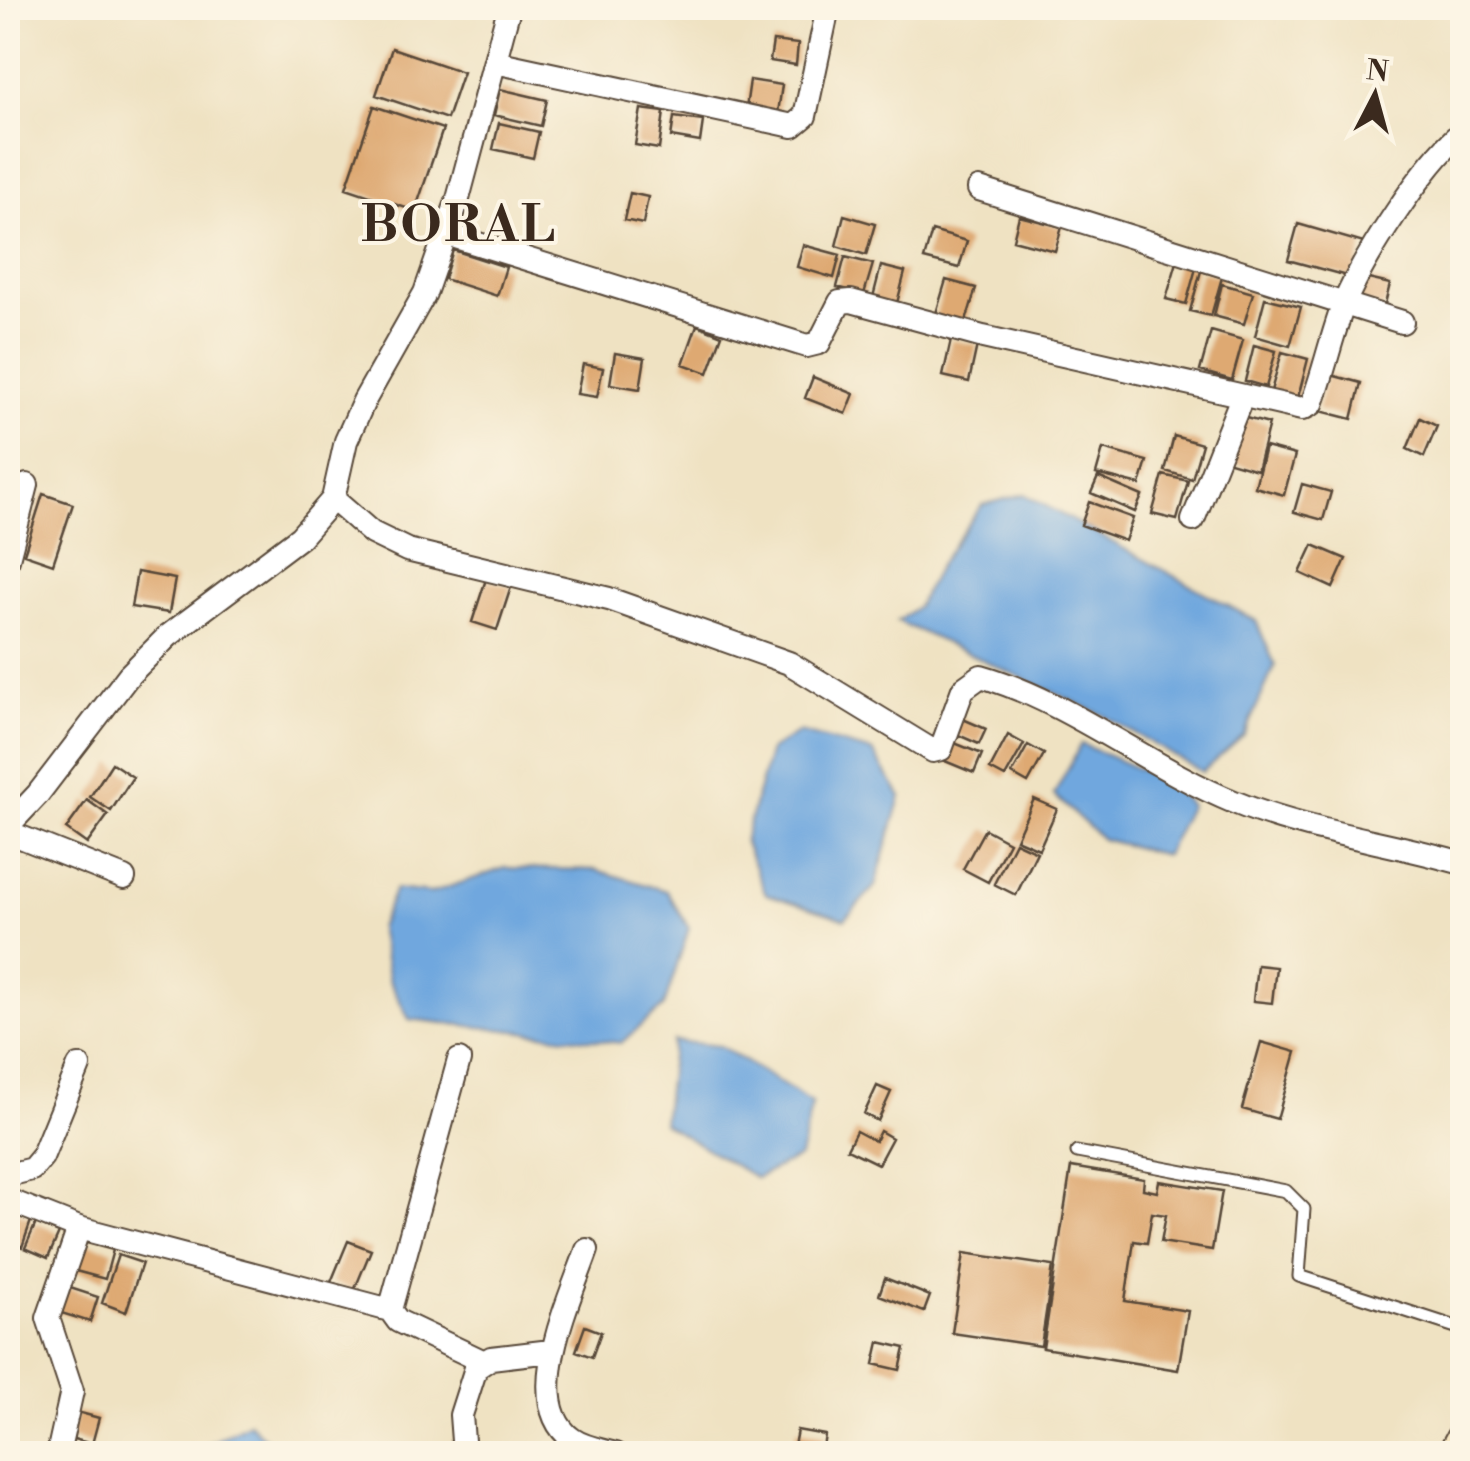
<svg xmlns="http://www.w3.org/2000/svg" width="1470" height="1461" font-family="'Libre Bodoni',serif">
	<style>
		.water { fill: #6fa7de; stroke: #55687e; stroke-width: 2.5 }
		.building { fill: #dea972 }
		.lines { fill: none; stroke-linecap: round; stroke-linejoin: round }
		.service-casing { stroke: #564637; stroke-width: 15 }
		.minor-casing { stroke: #564637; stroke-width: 26 }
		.secondary-casing { stroke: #564637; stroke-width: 36 }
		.service { stroke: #fff; stroke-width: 11 }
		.minor { stroke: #fff; stroke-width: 22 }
		.secondary { stroke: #f8e8c3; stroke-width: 32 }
		.labels { text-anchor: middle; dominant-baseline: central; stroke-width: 8; stroke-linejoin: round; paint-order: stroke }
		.district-label { font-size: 50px; font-weight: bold; letter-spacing: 2.5px; fill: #3b2a1e; stroke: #fcf5e5 }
	</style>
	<rect width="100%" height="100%" fill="#fcf5e5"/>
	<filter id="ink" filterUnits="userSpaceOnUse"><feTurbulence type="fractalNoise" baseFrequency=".01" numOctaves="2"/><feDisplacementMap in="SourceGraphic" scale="20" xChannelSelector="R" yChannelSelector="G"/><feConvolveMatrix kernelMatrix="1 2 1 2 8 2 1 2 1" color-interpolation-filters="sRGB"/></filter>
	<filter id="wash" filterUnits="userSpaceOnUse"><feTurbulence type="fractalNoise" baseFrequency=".0048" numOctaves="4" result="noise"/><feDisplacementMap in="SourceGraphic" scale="40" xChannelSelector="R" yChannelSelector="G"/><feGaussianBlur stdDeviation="2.25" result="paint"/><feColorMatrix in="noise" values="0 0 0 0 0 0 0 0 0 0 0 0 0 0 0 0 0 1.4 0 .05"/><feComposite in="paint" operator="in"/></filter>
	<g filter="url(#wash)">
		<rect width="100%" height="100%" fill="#efe2c2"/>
		<!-- water -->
		<path class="water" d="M1024,494L1256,621L1275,665L1244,735L1202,772L1101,714L897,621L917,607L940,564L982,505Z
			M799,732L873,752L901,797L875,886L845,919L766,894L744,841L770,750Z
			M1081,744L1168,782L1190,805L1165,855L1102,839L1054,795Z
			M505,868L596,870L667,891L689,928L664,1006L621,1043L409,1019L389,980L379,928L395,889L431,893Z
			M673,1041L720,1046L812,1103L800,1157L756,1178L663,1123Z
			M249,1423L280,1453H202L206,1446Z"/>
		<g id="blocks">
			<!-- building -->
			<path class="building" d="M773,41L798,44L796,65L770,61Z
				M392,48L463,72L447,119L376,95Z
				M750,80L782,85L778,113L746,108Z
				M500,89L547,100L541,126L494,115Z
				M374,106L443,129L415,211L346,188Z
				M641,109L664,112L659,149L635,145Z
				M674,117L703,121L700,142L671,137Z
				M499,123L539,132L533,158L493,149Z
				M630,193L648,197L643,224L624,220Z
				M844,215L875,224L866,255L836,246Z
				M1019,216L1062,227L1055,251L1013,240Z
				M1298,224L1364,243L1354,278L1288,260Z
				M932,231L967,241L959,268L924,259Z
				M803,245L840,255L834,278L797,267Z
				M453,250L506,267L497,296L444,279Z
				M845,257L873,264L864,294L837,287Z
				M1177,262L1196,268L1186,304L1166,299Z
				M881,266L905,272L896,307L872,301Z
				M1201,271L1222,277L1211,316L1190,311Z
				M1364,278L1390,284L1384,308L1357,301Z
				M946,280L976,288L964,328L934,320Z
				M1222,284L1253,293L1244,324L1214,316Z
				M1265,298L1301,307L1290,346L1255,336Z
				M697,325L722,335L708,373L683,364Z
				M1211,331L1243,340L1232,380L1200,371Z
				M951,340L977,345L969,382L943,376Z
				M1254,345L1276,351L1266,387L1245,381Z
				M1282,352L1308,359L1296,405L1269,398Z
				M615,353L645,358L640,389L610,384Z
				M583,364L603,368L597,397L577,394Z
				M1327,374L1361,383L1352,419L1317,410Z
				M813,377L854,394L846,414L805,398Z
				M1238,416L1269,424L1257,470L1226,461Z
				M1420,418L1437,426L1424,457L1407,449Z
				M1174,436L1202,444L1192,479L1165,471Z
				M1265,447L1295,455L1284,495L1255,487Z
				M1103,449L1147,461L1140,485L1096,474Z
				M1163,475L1188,481L1177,520L1152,514Z
				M1098,477L1142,496L1135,512L1091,493Z
				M1302,484L1331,492L1323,520L1294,512Z
				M43,494L73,504L53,564L24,554Z
				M1089,502L1133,518L1125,541L1081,525Z
				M1313,545L1346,559L1333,588L1300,573Z
				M137,572L175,579L169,613L131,607Z
				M486,579L511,587L497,630L472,622Z
				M956,716L986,729L979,744L949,731Z
				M1008,735L1024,744L1005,777L990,769Z
				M947,740L982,754L974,773L940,759Z
				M1028,745L1044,754L1028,783L1012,774Z
				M112,763L133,777L111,811L90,797Z
				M1034,799L1057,809L1039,849L1016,839Z
				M87,800L108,815L87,844L66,829Z
				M985,829L1009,842L988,882L963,869Z
				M1015,842L1037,852L1016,895L994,884Z
				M1257,965L1276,967L1272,1003L1253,1001Z
				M1261,1042L1296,1052L1277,1119L1242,1109Z
				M877,1086L891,1092L878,1121L864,1114Z
				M856,1131L875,1141L880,1131L892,1138L878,1164L847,1149Z
				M1071,1167L1144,1179L1143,1189L1157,1192L1159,1181L1222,1191L1212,1250L1161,1242L1166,1215L1152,1213L1147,1243L1134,1241L1125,1301L1188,1311L1178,1370L1043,1348Z
				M8,1209L32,1218L22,1247L8,1242Z
				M36,1223L59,1233L48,1258L25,1248Z
				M79,1241L113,1250L105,1279L72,1270Z
				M348,1241L371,1250L354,1291L331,1282Z
				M964,1253L1053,1266L1041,1346L952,1333Z
				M118,1255L142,1263L126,1312L102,1303Z
				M885,1278L930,1296L924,1312L879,1295Z
				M64,1286L98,1297L90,1322L55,1311Z
				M585,1326L601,1332L592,1357L576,1351Z
				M879,1342L905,1348L900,1370L874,1364Z
				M77,1412L99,1418L92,1444L70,1438Z
				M797,1430L825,1435L822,1454L793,1451Z"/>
		</g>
	</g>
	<g filter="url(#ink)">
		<use href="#blocks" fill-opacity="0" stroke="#564637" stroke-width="2.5"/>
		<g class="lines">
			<defs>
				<path id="service" d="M1077,1152L1286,1191L1304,1209L1299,1276L1462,1329"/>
				<path id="minor" d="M495,62L793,126L805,116L828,8
					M979,189L1402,322
					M446,234L807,346L819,343L840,302L851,301L983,337L1302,409L1312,404C1324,372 1331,338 1343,306C1363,258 1423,165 1462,132
					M333,499L372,533L407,550L609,599L789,663L933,751L941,749L963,689L981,676C1071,702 1148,767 1234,802C1307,832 1387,841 1462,863
					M1193,520L1242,397
					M8,559L27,485
					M8,826L38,794L129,675L168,636L300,537L333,499L346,441L364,401L425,293L458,199L509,8
					M8,832L124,878
					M459,1060L390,1310L398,1321L482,1361
					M8,1175L32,1169L42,1157L79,1066
					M8,1200L79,1228L390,1310
					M587,1250C571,1297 520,1401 572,1439C584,1448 602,1450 616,1454
					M58,1454L72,1391L48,1318L79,1228
					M464,1454L461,1415L476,1368L491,1358L551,1351"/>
				<path id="secondary" d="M1454,1454L1462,1439"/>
			</defs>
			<!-- service casing -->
			<use href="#service" class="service-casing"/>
			<!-- minor casing -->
			<use href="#minor" class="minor-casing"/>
			<!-- secondary casing -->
			<use href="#secondary" class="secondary-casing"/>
			<!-- service -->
			<use href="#service" class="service"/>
			<!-- minor -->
			<use href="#minor" class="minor"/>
			<!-- secondary -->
			<use href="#secondary" class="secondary"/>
		</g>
	</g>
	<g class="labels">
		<!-- district labels -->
		<g class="district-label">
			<text x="459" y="226">BORAL</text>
		</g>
	</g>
	<!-- margin -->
	<rect width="1470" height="1461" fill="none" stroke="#fcf5e5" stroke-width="40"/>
	<!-- north arrow -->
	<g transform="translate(1375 95) rotate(6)" stroke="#fcf5e5" stroke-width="8" paint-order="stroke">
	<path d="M0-8L18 38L0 25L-18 38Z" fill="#3b2a1e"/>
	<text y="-15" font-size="28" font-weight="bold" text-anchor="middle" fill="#3b2a1e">N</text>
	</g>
</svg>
